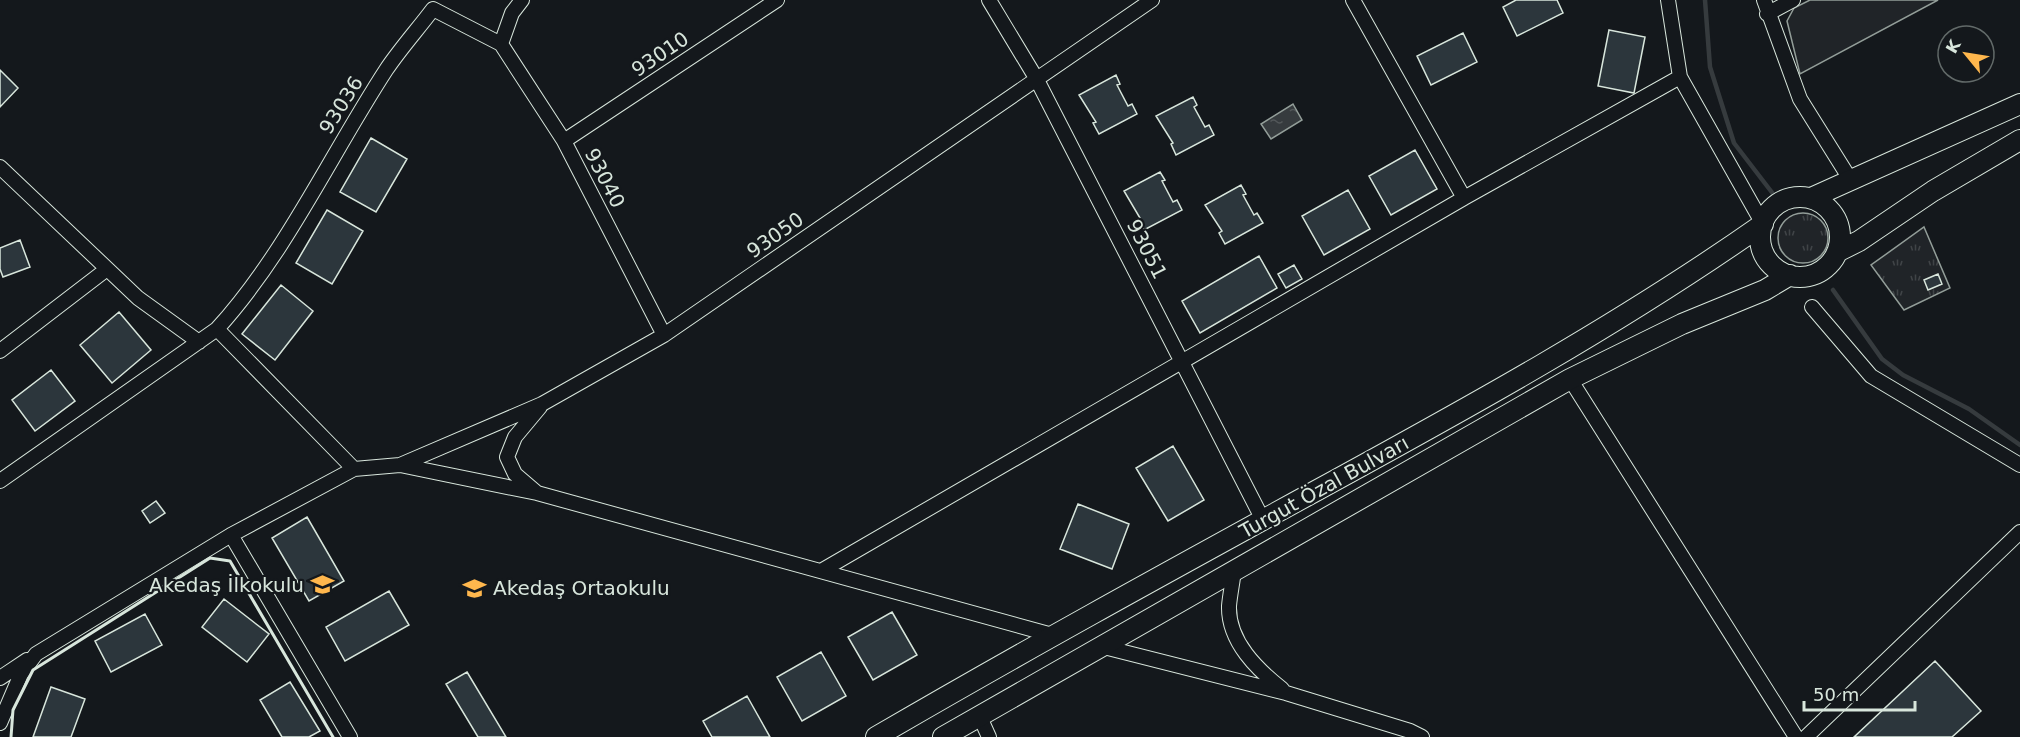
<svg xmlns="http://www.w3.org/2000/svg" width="2020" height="737" font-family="'DejaVu Sans',sans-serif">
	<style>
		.grass { fill: url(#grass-tufts); stroke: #939e99; stroke-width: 1.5 }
		.green { fill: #202428; stroke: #939e99; stroke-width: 1.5 }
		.water { fill: url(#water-ripples); stroke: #939e99; stroke-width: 1.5 }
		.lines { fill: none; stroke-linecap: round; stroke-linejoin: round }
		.stream { stroke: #363b3e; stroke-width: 4.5 }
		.building { fill: #2c363c; stroke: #d8e6dc; stroke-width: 1.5 }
		.street-casing { stroke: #d8e6dc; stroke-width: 16 }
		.secondary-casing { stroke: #d8e6dc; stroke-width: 22 }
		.street { stroke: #14181c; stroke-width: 14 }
		.secondary { stroke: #14181c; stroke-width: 20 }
		.wall { stroke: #d8e6dc; stroke-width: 3 }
		.labels { text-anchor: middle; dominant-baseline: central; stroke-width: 4.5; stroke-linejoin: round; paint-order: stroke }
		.street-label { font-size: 20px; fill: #d8e6dc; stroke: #14181c }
		.poi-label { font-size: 20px; fill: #d8e6dc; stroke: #14181c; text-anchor: end }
	</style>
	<defs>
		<pattern id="grass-tufts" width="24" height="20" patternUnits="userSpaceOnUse" patternTransform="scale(1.5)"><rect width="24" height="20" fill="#202428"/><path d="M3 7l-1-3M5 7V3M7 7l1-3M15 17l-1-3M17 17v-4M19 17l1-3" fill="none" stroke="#404447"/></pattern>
		<pattern id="water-ripples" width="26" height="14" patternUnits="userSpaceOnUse" patternTransform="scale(1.5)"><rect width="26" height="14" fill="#363b3e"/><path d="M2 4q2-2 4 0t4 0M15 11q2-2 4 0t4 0" fill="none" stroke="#525759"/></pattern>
	</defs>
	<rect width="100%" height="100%" fill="#14181c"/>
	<!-- grass -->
	<path class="grass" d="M1778 238a25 25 0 1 1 50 0a25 25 0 1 1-50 0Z
		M1924,227L1950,288L1904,310L1871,265Z"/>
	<!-- green -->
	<path class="green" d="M1810,0H1938L1800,74L1787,21L1794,8Z"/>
	<!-- water -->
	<path class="water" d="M1293,104L1302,120L1271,139L1261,124Z"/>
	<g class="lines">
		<!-- stream -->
		<path class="stream" d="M1705,0L1710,67L1734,143L1777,199
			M1833,290L1882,359L1903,375L1969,409L2020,445"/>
	</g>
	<!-- building -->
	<path class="building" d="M1516,0H1557L1563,13L1517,36L1503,7Z
		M1609,30L1645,37L1634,93L1598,86Z
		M1463,33L1477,62L1431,85L1417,56Z
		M0,70L18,88L0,107Z
		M1116,75L1120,84L1117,85L1128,106L1132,104L1137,114L1099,134L1093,123L1096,122L1079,95Z
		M1193,97L1197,105L1194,107L1205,127L1209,125L1214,135L1176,155L1171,144L1173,143L1156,116Z
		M371,138L407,159L376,212L340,192Z
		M1415,150L1437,189L1391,215L1369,176Z
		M1160,172L1165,180L1162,181L1173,202L1177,200L1182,210L1144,230L1138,219L1140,218L1124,191Z
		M1241,185L1246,194L1243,195L1254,215L1257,213L1263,223L1225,244L1219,233L1222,231L1205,205Z
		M1348,190L1370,229L1324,255L1302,216Z
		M327,210L363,231L332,284L296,263Z
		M20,240L30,267L3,277L0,269V248Z
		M1259,256L1277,288L1200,333L1182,301Z
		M1294,265L1302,279L1286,288L1278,274Z
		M1938,274L1942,284L1928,290L1924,280Z
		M281,285L313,311L275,360L242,334Z
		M119,312L151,350L112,383L80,345Z
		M51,370L75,401L35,431L12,400Z
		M1173,446L1204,500L1168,521L1136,468Z
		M156,501L165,513L150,523L142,511Z
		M1078,504L1129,524L1112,569L1060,549Z
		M307,517L344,581L309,601L272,538Z
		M389,591L409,625L345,661L326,627Z
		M224,599L269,634L247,662L202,627Z
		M892,612L917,655L873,680L848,637Z
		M145,614L162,645L111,672L95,641Z
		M821,652L846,696L802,721L777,677Z
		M1935,661L1981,711L1952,737H1854Z
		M467,672L506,737H478L446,684Z
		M290,682L320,731L309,737H282L260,700Z
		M51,687L85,699L71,737H33Z
		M747,696L770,737H712L703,721Z"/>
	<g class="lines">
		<defs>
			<path id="street" d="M989,0L1036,78L1263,520
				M1353,0L1464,198L1680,77
				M1668,0L1680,77L1763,224
				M1764,0L1800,99L1850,179
				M1767,14L1793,0
				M501,44L512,13L522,0
				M564,141L777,0
				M0,167L138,298L199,342
				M1812,307L1871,376L2020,465
				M217,329L354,469
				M0,351L107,269
				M1570,379L1796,737
				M400,465L542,404L664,335L1152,0
				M0,481L217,329C286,253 330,156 386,70C400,49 418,29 433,9L501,44L564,141L664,335
				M536,492L515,474L507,457L515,437L540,407
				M231,535L350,737
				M1234,569C1233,581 1230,594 1229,606C1228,642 1258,670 1282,689
				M821,571L1464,198
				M1100,646L1286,693L1410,731L1422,737
				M0,678L27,660
				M980,717L989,737
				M0,723L21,674L36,654L231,535L354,469L400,465L537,493L1056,636
				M1806,737L2020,532"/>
			<path id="secondary" d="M1760 237a40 40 0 1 1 80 0a40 40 0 1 1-80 0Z
				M1811,198L2020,104
				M1837,252L1859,241L1933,191L2020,140
				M876,737C1020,653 1166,573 1312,493C1466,409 1619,325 1763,224
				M943,737L1570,379L1682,324L1765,290L1790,275"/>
		</defs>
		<!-- street casing -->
		<use href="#street" class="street-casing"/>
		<!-- secondary casing -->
		<use href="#secondary" class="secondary-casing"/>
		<!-- street -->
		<use href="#street" class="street"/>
		<!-- secondary -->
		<use href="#secondary" class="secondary"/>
		<!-- wall -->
		<path class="wall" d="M11,737L13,710L33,670L210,558L230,561L333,737"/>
	</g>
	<!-- icons -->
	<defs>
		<symbol id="school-bare" viewBox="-9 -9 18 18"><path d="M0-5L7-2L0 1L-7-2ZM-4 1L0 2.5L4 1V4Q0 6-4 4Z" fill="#ffb74d" stroke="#14181c" stroke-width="2.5" paint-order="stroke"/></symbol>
	</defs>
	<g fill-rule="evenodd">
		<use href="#school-bare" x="306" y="568" width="33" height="33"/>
		<use href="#school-bare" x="458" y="572" width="33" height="33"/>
	</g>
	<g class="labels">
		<!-- street labels -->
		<g class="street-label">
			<text transform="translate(660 54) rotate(-34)">93010</text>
			<text transform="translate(341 105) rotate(-58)">93036</text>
			<text transform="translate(605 178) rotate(63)">93040</text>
			<text transform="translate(775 235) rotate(-35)">93050</text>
			<text transform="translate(1147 249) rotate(63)">93051</text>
			<text transform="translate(1324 487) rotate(-29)">Turgut Özal Bulvarı</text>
		</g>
		<!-- poi labels -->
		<g class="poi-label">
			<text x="304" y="585">Akedaş İlkokulu</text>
			<text x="493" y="588" text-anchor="start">Akedaş Ortaokulu</text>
		</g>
	</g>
	<!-- north arrow -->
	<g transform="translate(1966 54) rotate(300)"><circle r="28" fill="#14181c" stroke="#626a69" stroke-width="1.5"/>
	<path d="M0-4.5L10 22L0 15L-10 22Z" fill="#ffb74d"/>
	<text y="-9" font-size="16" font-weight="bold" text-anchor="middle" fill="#d8e6dc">K</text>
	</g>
	<!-- scale -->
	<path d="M1804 701v9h111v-9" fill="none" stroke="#d8e6dc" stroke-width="3"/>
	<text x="1813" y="701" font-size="18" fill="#d8e6dc" stroke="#14181c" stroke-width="4.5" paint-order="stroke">50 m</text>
</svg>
